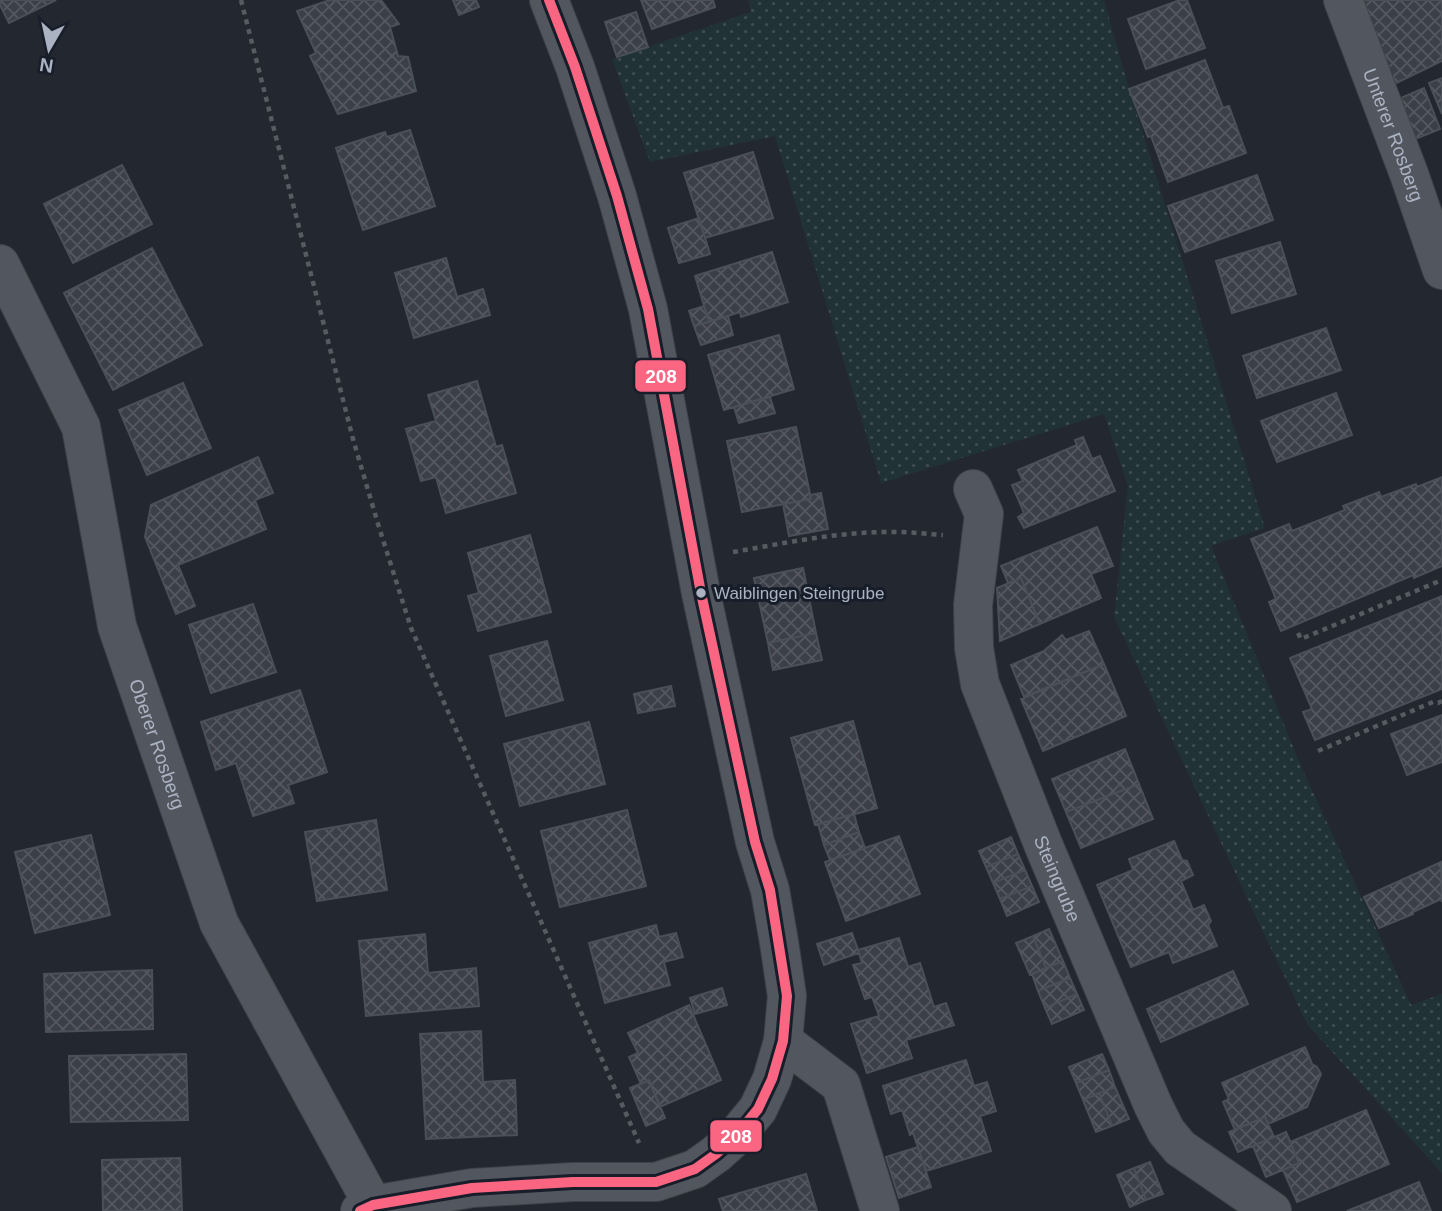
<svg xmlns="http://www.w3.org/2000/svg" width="1442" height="1211" font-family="Helvetica,sans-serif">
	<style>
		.garden { fill: url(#garden-dots) }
		.building { fill: url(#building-cross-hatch); stroke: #4a5058; stroke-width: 2 }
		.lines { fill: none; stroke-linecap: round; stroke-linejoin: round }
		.minor-casing { stroke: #3f4249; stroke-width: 40 }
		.path { stroke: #565b62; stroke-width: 4.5; stroke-dasharray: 5 5; stroke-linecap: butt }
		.minor { stroke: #52575f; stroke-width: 38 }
		.bus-1-casing { stroke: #171e2a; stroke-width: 16 }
		.bus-1 { stroke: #fa6682; stroke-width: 10 }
		.bus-dot { fill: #abb3c3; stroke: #171e2a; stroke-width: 2.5 }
		.labels { text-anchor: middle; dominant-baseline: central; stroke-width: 6; stroke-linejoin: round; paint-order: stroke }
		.bus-label { font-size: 17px; fill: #abb3c3; stroke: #171e2a; text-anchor: start }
		.street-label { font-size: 19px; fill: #abb3c3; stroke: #171e2a }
		.line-badge { stroke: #171e2a; stroke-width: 2.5 }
		.badge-label { font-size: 19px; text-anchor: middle; font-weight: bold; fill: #fff }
	</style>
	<defs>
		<pattern id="garden-dots" width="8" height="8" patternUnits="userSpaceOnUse" patternTransform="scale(1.75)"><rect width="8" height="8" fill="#213236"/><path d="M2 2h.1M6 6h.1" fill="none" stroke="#3f4d51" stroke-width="1.8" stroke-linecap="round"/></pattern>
		<pattern id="building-cross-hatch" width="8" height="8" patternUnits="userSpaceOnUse" patternTransform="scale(1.75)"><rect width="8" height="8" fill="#3b3f47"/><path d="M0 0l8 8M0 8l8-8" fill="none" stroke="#555860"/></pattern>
	</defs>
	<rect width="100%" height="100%" fill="#232830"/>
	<!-- garden -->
	<path class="garden" d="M748,0H1104L1127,82L1265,528L1211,546L1300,764L1411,1005L1442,994V1173L1307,1024L1114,617L1128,486L1104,414L881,483L775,136L650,162L612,59L751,12Z"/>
	<!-- building -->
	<path class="building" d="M0,0H56L9,23L0,5Z
		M330,0H381L399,24L390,27L398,56L408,57L416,91L338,114L310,56L316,53L297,11Z
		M453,0H476L479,7L459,15Z
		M641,0H713L715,7L652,29Z
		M1180,0H1187L1205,48L1146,69L1128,19Z
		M1362,0H1442V61L1392,85Z
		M636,12L648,47L617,57L605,22Z
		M1205,60L1223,108L1229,106L1246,153L1168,182L1151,136L1148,137L1129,89Z
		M1442,78V114L1429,83Z
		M1424,88L1440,129L1413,140L1396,100Z
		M410,130L435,206L363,230L336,148L385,132L387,137Z
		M753,152L773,218L705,238L684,173Z
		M122,165L152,224L73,263L44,204Z
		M1257,175L1273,220L1185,252L1168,206Z
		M699,218L710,254L679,263L668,228Z
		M1280,242L1296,294L1232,313L1216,261Z
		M152,248L202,345L113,390L64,293Z
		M772,252L788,302L741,317L740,312L709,322L695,276Z
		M446,258L457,297L483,289L490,315L414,338L395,273Z
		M704,306L709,322L694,326L689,311Z
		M728,316L733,335L701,345L694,326Z
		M1326,328L1341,370L1257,398L1243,356Z
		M779,335L794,389L724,410L708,355Z
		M477,381L496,447L502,445L516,493L446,513L436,477L421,481L406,429L436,421L428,395Z
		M183,383L211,448L147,475L119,410Z
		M1336,393L1352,435L1277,462L1261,421Z
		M770,397L775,413L739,423L734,407Z
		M796,427L811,499L742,512L727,441Z
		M1083,437L1092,459L1100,456L1115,491L1024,528L1018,517L1024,513L1012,485L1023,481L1018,470L1077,445L1075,440Z
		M258,457L273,493L255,500L266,529L178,565L195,606L176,614L145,537L151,505Z
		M1442,477V566L1414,578L1413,575L1281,631L1269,602L1276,599L1251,539L1289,524L1292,531L1345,510L1343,506L1379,492L1381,497L1416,484L1417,487Z
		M821,493L828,529L789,536L783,504L811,499L810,495Z
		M1097,527L1113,566L1091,574L1101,598L1040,624L1021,578L1008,583L1001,566Z
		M530,535L551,612L478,631L468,596L479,593L468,553Z
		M803,568L816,633L768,643L754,578Z
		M1021,578L1040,624L1000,641L997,588Z
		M1442,596V689L1315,740L1303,712L1312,709L1290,658Z
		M253,604L276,672L211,693L189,625Z
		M1089,631L1104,664L1024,697L1011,665L1044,651L1062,635L1066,640Z
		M816,633L822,660L773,670L768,643Z
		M547,641L563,700L506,716L490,656Z
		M1104,664L1126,716L1043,751L1021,699Z
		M671,686L675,706L638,713L634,694Z
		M300,690L327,772L288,785L294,803L253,816L236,763L216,770L201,722Z
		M1442,715V762L1407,775L1391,734Z
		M853,721L877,808L815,825L791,738Z
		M589,722L605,784L520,806L504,744Z
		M1125,749L1139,784L1066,812L1052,779Z
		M1139,784L1153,819L1081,848L1066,812Z
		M627,810L646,886L560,907L541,831Z
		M854,814L859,832L824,845L818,824Z
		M376,820L387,890L317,901L305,832Z
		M859,832L865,848L830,860L824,845Z
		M91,835L110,915L35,933L15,852Z
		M899,836L920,894L846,921L825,862Z
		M1011,837L1018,854L986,867L979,851Z
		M1174,841L1182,860L1187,861L1193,875L1181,881L1193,910L1204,905L1211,921L1208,925L1217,946L1173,963L1169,952L1131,967L1097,885L1133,870L1129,859Z
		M1018,854L1025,870L993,883L986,867Z
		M1441,862L1442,902L1441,899L1413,912V914L1379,928L1364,897Z
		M1025,870L1032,886L1000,899L993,883Z
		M1032,886L1039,902L1007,916L1000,899Z
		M656,925L659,937L676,933L683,957L664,962L670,985L605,1003L589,943Z
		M1049,929L1063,961L1046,968L1033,936Z
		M852,933L859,953L824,965L817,944Z
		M425,934L428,973L476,968L479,1006L366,1016L359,941Z
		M1033,936L1046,968L1030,975L1016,943Z
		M899,938L908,967L920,963L934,1007L946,1003L954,1025L906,1040L912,1058L867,1073L851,1024L879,1016L872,997L865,999L853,965L862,963L858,950Z
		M1063,961L1070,978L1038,991L1032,974Z
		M152,970L153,1029L46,1032L44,974Z
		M1233,971L1248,1004L1161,1042L1147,1009Z
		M1070,978L1077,994L1045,1008L1038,991Z
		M722,988L727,1005L695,1014L690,998Z
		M1077,994L1084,1010L1052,1024L1045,1008Z
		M689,1005L721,1080L660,1107L649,1080L641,1084L629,1057L638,1053L628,1033Z
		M481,1031L483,1082L515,1080L517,1135L426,1139L420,1034Z
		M1305,1047L1312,1064L1317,1067L1321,1074L1307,1107L1268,1124L1265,1117L1235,1130L1223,1102L1229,1099L1222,1083Z
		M186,1054L188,1120L71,1122L69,1056Z
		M1102,1054L1109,1070L1076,1083L1069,1067Z
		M966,1060L974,1086L987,1082L996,1111L980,1116L991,1151L926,1171L913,1133L910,1135L902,1110L891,1114L883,1086Z
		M1109,1070L1115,1087L1083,1100L1076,1083Z
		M649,1080L665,1118L646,1126L630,1088Z
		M1115,1087L1129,1119L1112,1126L1099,1093Z
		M1099,1093L1112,1126L1096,1132L1083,1100Z
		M1366,1110L1389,1164L1297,1202L1283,1170L1299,1163L1290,1142Z
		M1265,1117L1274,1137L1238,1152L1229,1132Z
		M1286,1132L1299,1163L1266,1177L1253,1146Z
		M918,1147L931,1187L899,1198L886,1157Z
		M180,1158L182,1211H103L102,1160Z
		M1150,1162L1163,1194L1146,1200L1134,1168Z
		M1134,1168L1146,1200L1130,1207L1117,1175Z
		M806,1174L817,1211H723L719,1199Z
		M1419,1182L1431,1211H1347Z"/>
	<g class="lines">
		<defs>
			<g id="minor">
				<path id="s1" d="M1343,0L1409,174L1442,270"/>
				<path id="s2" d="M0,264L81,427L117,626L219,923L373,1205"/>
				<path id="s3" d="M973,489L984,514L973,605L974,648L980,684L1043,844L1153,1105L1166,1131L1180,1148L1272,1211"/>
				<path d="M783,1041L841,1085L880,1211"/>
				<path d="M360,1211L373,1205L472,1188L573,1182H656L695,1169L716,1154L735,1137L758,1109L772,1079L783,1041L787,996L779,942L770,890L755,842L701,593L648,309L617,196L575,67L549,0"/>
			</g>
		</defs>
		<!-- minor casing -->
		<use href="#minor" class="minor-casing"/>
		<!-- path -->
		<path class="path" d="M241,0L353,439L378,524L411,628L639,1143
			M733,552C786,543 841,531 895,532C911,532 927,534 943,535
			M1298,633L1301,639L1442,580
			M1318,751L1433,702L1438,703L1442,701"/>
		<!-- minor -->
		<use href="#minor" class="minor"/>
		<defs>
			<path id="bus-1" d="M360,1211L373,1205L472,1188L573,1182H656L695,1169L716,1154L735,1137L758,1109L772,1079L783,1041L787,996L770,890L755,842L701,593L648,309L617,196L575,67L549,0"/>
		</defs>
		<!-- bus-1 casing -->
		<use href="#bus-1" class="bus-1-casing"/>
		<!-- bus-1 -->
		<use href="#bus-1" class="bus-1"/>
	</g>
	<!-- markers -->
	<circle class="bus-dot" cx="701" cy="593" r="6"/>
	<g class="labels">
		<!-- bus labels -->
		<g class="bus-label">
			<text x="714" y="593">Waiblingen Steingrube</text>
		</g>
		<!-- street labels -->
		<g class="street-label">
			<text stroke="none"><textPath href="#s1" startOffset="144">Unterer Rosberg</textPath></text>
			<text stroke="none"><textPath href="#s2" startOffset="509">Oberer Rosberg</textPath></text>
			<text stroke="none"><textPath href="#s3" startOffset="408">Steingrube</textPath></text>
		</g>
	</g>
	<g class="line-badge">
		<rect x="634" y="359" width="53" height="34" rx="7" fill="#fa6682"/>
		<rect x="709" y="1119" width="54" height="34" rx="7" fill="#fa6682"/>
	</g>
	<g class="badge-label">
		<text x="661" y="383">208</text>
		<text x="736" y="1143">208</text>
	</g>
	<!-- north arrow -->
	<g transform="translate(49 49) rotate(189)" stroke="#171e2a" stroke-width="5" paint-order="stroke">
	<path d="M0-5L12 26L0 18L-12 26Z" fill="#abb3c3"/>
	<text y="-10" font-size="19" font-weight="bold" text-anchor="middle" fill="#abb3c3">N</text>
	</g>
</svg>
